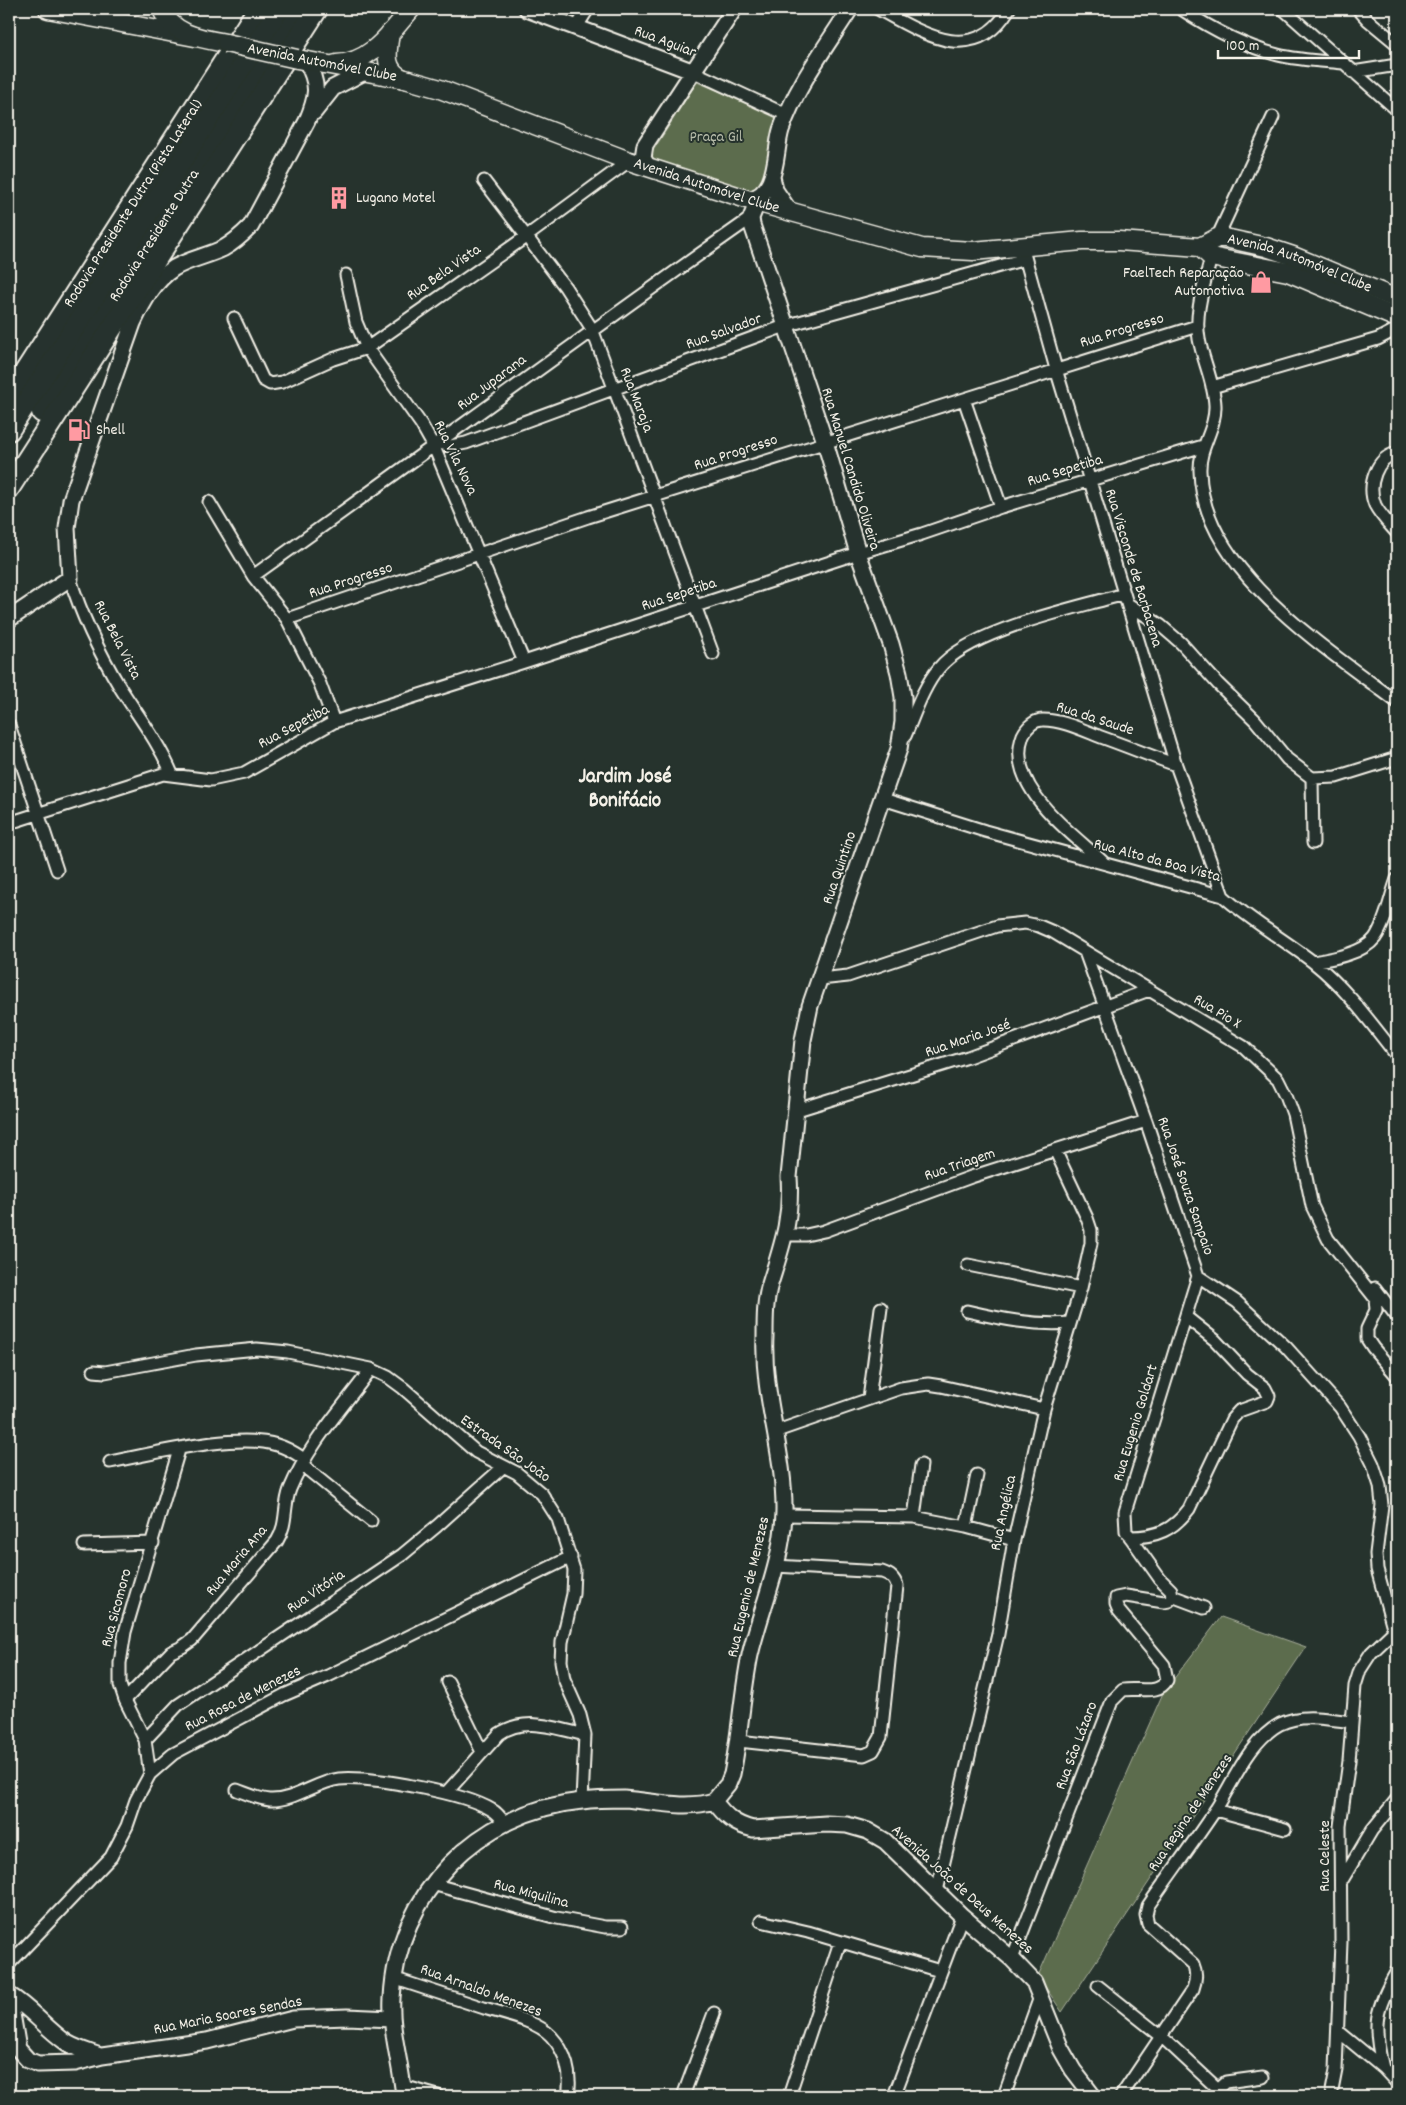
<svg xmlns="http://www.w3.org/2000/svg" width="1406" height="2105" font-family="Dekko,sans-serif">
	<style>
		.green { fill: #5c6c4e; stroke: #a8ae9b }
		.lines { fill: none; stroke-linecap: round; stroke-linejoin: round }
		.street-casing { stroke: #f4f1e8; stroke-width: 15 }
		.secondary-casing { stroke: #f4f1e8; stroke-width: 19 }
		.primary-casing { stroke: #f4f1e8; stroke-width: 21 }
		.highway-casing { stroke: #f4f1e8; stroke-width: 24 }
		.street { stroke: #26332d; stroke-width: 11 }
		.secondary { stroke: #26332d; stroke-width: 15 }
		.primary { stroke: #26332d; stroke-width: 18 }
		.highway { stroke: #26332d; stroke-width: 20 }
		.primary-bridge-casing { stroke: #f4f1e8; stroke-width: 21; stroke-linecap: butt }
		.primary-bridge { stroke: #26332d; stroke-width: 18 }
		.labels { text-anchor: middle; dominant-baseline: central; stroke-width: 4; stroke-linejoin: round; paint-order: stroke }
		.street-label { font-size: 16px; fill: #f4f1e8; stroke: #26332d }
		.park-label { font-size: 16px; fill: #b7bcaa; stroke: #26332d }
		.poi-label { font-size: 16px; fill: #f4f1e8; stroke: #26332d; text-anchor: start }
		.district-label { font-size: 21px; font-weight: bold; fill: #f4f1e8; stroke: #26332d }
	</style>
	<rect width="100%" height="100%" fill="#26332d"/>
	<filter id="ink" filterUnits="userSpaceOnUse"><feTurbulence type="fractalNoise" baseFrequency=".02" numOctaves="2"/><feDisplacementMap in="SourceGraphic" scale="10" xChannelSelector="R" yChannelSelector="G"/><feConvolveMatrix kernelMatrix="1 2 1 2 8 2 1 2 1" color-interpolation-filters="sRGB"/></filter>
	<g filter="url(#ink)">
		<!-- green -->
		<path class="green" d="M697,82L779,116L764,199L647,160Z
			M1221,1617L1306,1647L1062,2012L1038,1976L1163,1693Z"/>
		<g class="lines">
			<defs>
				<path id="street" d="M878,9C923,34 974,67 1009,9
					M1181,9C1210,28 1243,46 1278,55C1298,60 1321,61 1343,63
					M1283,9L1397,110
					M1358,9L1368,20L1397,44
					M576,28L588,9
					M694,72L787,115
					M1353,72L1397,65
					M484,181L565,287L592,329L713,654
					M1217,238L1273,117
					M1022,246L1056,369L1176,765L1223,896
					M1211,257C1205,283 1194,312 1199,339C1203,361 1214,382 1215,405C1216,429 1199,447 1200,471C1202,570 1326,648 1397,702
					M346,275L356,322L367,348L421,424L434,447L524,662
					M234,318L263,380L270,384L282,382L333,359L367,348L527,236L629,161
					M1212,387L1378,339L1397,329
					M964,399L1001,507
					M439,443L451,446L466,443L785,326L1025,259
					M1397,453C1376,457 1367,486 1375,505C1380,515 1390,525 1397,533
					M209,502L253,576L287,619L320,684L334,722
					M253,576C420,457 584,335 751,218
					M70,578C82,618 100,654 121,689C139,717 159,743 172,774
					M1128,604L1160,625L1181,643L1218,684L1255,720L1287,759L1312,778L1336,777L1397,758
					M287,619L588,517L1197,326
					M9,725L57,870
					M905,736C915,713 923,687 939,668C971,629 1074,609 1124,594
					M1312,778L1313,843
					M883,799L985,831L1223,896C1251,921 1283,939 1313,962C1346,988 1371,1023 1397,1056
					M9,823L163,774L211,780L244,773L334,722L524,662L858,553L922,534L1001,507L1203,446
					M1103,862C1071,832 1004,786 1023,735C1027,727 1034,720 1043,720C1062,720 1083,730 1101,737C1126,746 1151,756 1176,765
					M1085,952L1146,1121L1198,1276L1237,1302L1286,1347L1340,1407L1359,1436L1373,1464L1380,1486L1382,1505L1376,1554L1377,1569L1394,1631L1397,1634
					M1313,962C1330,959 1363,954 1375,938C1386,922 1390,898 1397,879
					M820,979L848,976L997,926L1025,923L1039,926L1053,932L1244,1047L1278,1079L1286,1095L1293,1114L1312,1206L1328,1239L1375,1298L1376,1310L1367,1329V1339L1373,1348L1397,1376
					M794,1111L968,1057L1149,990
					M786,1235H806L824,1231L971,1177L1146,1121
					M968,1265L1081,1288
					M1375,1288L1397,1317
					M967,1311C1001,1319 1035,1326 1070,1323
					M94,1371L105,1372L196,1355L257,1349L288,1352L371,1369L388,1377L403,1388L476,1452L517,1473L542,1494L558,1519L574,1570L573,1594L562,1642L561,1661L564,1679L580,1715L585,1735L582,1801
					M869,1399L881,1308
					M777,1431L901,1388L928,1384L941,1386L1044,1409
					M110,1462C153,1454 236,1432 277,1445C288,1448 295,1453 304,1459
					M302,1465L371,1521
					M784,1515L914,1517L966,1527L1014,1540
					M914,1517L921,1465
					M966,1527L977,1475
					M1130,1537C1157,1537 1173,1530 1189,1509L1232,1419L1239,1411L1267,1401L1269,1396L1265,1388L1247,1374L1215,1340L1186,1317
					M84,1545L153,1543
					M1172,1596L1171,1590L1160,1579L1126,1531L1125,1512L1198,1276
					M448,1682L482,1752
					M125,1700L171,1652L182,1647L192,1640L277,1541C288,1523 283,1507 290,1489C308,1445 343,1407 371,1369
					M145,1740L178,1705L402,1555L437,1526L503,1467
					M739,1741L864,1755L873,1751L881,1737L897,1586C894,1578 891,1575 882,1572L775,1566
					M150,1774L145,1740L125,1700L120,1685V1663L125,1632L179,1450
					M237,1790C248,1794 258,1799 270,1800C294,1801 316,1782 339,1779C371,1776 465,1793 492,1810C498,1813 501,1818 505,1824
					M446,1793L499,1734C525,1716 556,1728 585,1735
					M1215,1810L1285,1829
					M1341,1882L1372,1830L1397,1799
					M432,1884L557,1918L605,1927H622
					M937,1891L998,1634L1014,1540L1044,1409L1081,1288L1091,1243V1230L1087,1218L1055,1150
					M761,1921L808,1932L940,1971
					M1012,1959L1112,1701L1123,1690C1139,1687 1158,1696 1167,1680L1164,1665L1119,1611L1116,1604V1598L1126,1596L1164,1602L1169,1601L1172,1596L1204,1608
					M9,1964L111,1857L127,1826L136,1800L150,1774L173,1754L284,1695L328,1676L571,1557
					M393,1978C424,1988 454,1998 484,2008C504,2014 537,2021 551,2036C566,2052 572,2074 568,2096
					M1098,1986L1161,2036L1218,2089L1223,2096
					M1338,2031L1383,2068L1397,2083
					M1383,2068C1372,2024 1375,2010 1397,1971
					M403,2086L438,2096
					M1218,2089L1226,2082L1263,2077
					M683,2096L714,2013
					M789,2096L840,1942
					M894,2096L962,1916
					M1004,2096L1040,1997
					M1121,2096L1193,1989C1196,1980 1197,1973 1193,1964L1148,1924L1146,1915L1148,1906C1170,1874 1194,1842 1216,1809C1234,1781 1249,1741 1280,1724C1302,1713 1328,1719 1351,1722
					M1331,2096L1336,2070L1341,1942L1340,1826L1349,1761L1355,1686L1360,1670L1371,1653L1394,1631"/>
				<path id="secondary" d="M527,9L694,72
					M314,112L333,88L364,72
					M648,167L643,158L645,145L734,9
					M772,177L775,190L790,212
					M747,200C779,196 774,153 781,130C796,86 826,47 850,9
					M9,619L70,578L67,528L71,500L133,323C143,302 154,281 174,268C189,259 208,256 224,248C235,242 243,234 251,226L307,121C317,97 320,85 306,61
					M714,1801L728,1784L732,1774C740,1735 742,1694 750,1655C761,1608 783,1561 784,1512C785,1451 762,1397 765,1336C765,1319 765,1300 770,1284C782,1245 792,1219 789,1177L803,1040L810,1006L899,749L903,722V697L899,673L891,644L858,553L825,442L752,225L751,218L757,203
					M714,1801C725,1816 735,1825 753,1829L826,1824L847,1825L868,1831L885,1841L962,1916L1012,1959L1034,1982L1061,2049L1073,2070L1093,2096
					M9,1995C31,2008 46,2029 67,2043C77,2049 89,2052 100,2056
					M9,1996L18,2049L28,2060L38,2064L75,2063L102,2056L207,2041L293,2019L347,2017L392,2019
					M404,2096C401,2064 390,2031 392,1998C397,1893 478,1811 582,1801C596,1799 610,1799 624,1799C653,1801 685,1810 714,1801"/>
				<g id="primary">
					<path d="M48,9L195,37"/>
					<path d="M162,9C171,35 203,39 226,43"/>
					<path d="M390,33C387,52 383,71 404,79"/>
					<path id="s1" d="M297,59L405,79L440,89L629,161L759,203L922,248L973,251L1082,241H1119L1200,247L1217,238H1225L1266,247L1293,256L1397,299"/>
					<path d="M336,64C371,63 390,33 411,9"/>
					<path d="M1200,247L1211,257L1288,272L1397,318"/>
				</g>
				<g id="highway">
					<path id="s2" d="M9,397L258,9"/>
					<path id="s3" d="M42,412L299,9"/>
					<path d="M9,430L279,9"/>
					<path d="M9,488L317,9"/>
				</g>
			</defs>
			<!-- street casing -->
			<use href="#street" class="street-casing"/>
			<!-- secondary casing -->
			<use href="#secondary" class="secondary-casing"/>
			<!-- primary casing -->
			<use href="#primary" class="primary-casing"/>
			<!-- highway casing -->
			<use href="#highway" class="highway-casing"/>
			<!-- street -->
			<use href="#street" class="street"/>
			<!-- secondary -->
			<use href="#secondary" class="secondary"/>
			<!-- primary -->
			<use href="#primary" class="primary"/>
			<!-- highway -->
			<use href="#highway" class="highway"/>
			<defs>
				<path id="primary-bridge" d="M226,43L297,59"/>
			</defs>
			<!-- primary-bridge casing -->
			<use href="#primary-bridge" class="primary-bridge-casing"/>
			<!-- primary-bridge -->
			<use href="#primary-bridge" class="primary-bridge"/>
		</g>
	</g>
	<!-- icons -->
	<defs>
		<symbol id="building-bare" viewBox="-9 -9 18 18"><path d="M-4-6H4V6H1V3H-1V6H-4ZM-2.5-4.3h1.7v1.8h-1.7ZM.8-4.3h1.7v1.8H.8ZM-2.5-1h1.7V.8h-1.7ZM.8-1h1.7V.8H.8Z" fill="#ff9aa2" stroke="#26332d" stroke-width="2.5" paint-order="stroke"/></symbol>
		<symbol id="shop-bare" viewBox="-9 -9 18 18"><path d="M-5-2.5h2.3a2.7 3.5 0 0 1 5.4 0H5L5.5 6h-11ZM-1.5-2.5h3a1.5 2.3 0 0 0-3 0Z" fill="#ff9aa2" stroke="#26332d" stroke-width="2.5" paint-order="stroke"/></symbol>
		<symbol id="fuel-bare" viewBox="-9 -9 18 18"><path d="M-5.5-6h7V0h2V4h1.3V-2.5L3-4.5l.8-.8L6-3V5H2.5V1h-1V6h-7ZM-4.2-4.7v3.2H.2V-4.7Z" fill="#ff9aa2" stroke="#26332d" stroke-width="2.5" paint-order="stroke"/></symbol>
	</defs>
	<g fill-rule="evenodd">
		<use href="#building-bare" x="323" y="182" width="32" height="32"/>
		<use href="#shop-bare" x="1245" y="266" width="32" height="32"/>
		<use href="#fuel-bare" x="63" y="414" width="32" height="32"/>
	</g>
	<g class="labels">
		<!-- street labels -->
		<g class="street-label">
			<text transform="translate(665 42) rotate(21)">Rua Aguiar</text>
			<text transform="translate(322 63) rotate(11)">Avenida Automóvel Clube</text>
			<text stroke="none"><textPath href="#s1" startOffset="430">Avenida Automóvel Clube</textPath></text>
			<text stroke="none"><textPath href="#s2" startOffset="230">Rodovia Presidente Dutra (Pista Lateral)</textPath></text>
			<text stroke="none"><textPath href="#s3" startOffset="209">Rodovia Presidente Dutra</textPath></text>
			<text stroke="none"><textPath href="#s1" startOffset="1039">Avenida Automóvel Clube</textPath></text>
			<text transform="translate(444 273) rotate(-35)">Rua Bela Vista</text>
			<text transform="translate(1122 331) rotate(-17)">Rua Progresso</text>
			<text transform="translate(724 332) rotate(-20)">Rua Salvador</text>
			<text transform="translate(492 383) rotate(-37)">Rua Juparana</text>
			<text transform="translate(636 400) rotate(69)">Rua Maraja</text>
			<text transform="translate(736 453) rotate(-18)">Rua Progresso</text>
			<text transform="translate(455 458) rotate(64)">Rua Vila Nova</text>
			<text transform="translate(850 469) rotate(73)">Rua Manuel Candido Oliveira</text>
			<text transform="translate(1065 471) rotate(-17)">Rua Sepetiba</text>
			<text transform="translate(1133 568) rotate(73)">Rua Visconde de Barbacena</text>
			<text transform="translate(351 581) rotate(-18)">Rua Progresso</text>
			<text transform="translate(679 595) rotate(-18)">Rua Sepetiba</text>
			<text transform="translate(117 640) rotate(63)">Rua Bela Vista</text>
			<text transform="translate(1095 719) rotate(18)">Rua da Saude</text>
			<text transform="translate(294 727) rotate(-28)">Rua Sepetiba</text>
			<text transform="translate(1157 861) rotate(15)">Rua Alto da Boa Vista</text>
			<text transform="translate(840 868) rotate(-71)">Rua Quintino</text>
			<text transform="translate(1217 1012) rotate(31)">Rua Pio X</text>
			<text transform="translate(968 1039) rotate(-19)">Rua Maria José</text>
			<text transform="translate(960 1165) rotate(-19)">Rua Triagem</text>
			<text transform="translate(1185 1186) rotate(71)">Rua José Souza Sampaio</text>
			<text transform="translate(1136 1423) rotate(-73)">Rua Eugenio Goldart</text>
			<text transform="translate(505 1449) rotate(35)">Estrada São João</text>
			<text transform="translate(1004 1513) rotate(-78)">Rua Angélica</text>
			<text transform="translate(237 1561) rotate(-50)">Rua Maria Ana</text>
			<text transform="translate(749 1587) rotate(-77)">Rua Eugenio de Menezes</text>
			<text transform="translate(316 1592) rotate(-34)">Rua Vitória</text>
			<text transform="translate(117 1608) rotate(-75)">Rua Sicomoro</text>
			<text transform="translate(243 1699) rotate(-27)">Rua Rosa de Menezes</text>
			<text transform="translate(1077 1746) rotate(-69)">Rua São Lázaro</text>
			<text transform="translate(1191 1813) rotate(-56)">Rua Regina de Menezes</text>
			<text transform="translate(1325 1856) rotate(-90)">Rua Celeste</text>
			<text transform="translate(962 1890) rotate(42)">Avenida João de Deus Menezes</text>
			<text transform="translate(531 1894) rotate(15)">Rua Miquilina</text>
			<text transform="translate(481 1991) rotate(20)">Rua Arnaldo Menezes</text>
			<text transform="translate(228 2016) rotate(-11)">Rua Maria Soares Sendas</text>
		</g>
		<!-- park labels -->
		<g class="park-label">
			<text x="716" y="137">Praça Gil</text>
		</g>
		<!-- poi labels -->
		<g class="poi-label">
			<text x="356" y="198">Lugano Motel</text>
			<text x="1244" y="273" text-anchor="end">FaelTech Reparação<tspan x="1244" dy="18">Automotiva</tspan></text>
			<text x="96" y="430">Shell</text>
		</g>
		<!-- district labels -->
		<g class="district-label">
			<text x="625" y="778">Jardim José<tspan x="625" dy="24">Bonifácio</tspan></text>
		</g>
	</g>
	<!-- margin -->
	<rect width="1406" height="2105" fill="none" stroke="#26332d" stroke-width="30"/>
	<rect x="15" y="15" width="1376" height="2075" fill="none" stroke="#f4f1e8" stroke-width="2" filter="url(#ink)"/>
	<!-- scale -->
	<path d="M1218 50v8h141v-8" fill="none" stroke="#f4f1e8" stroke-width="2.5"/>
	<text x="1226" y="50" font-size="15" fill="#f4f1e8" stroke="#26332d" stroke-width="4" paint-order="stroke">100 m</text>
</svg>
